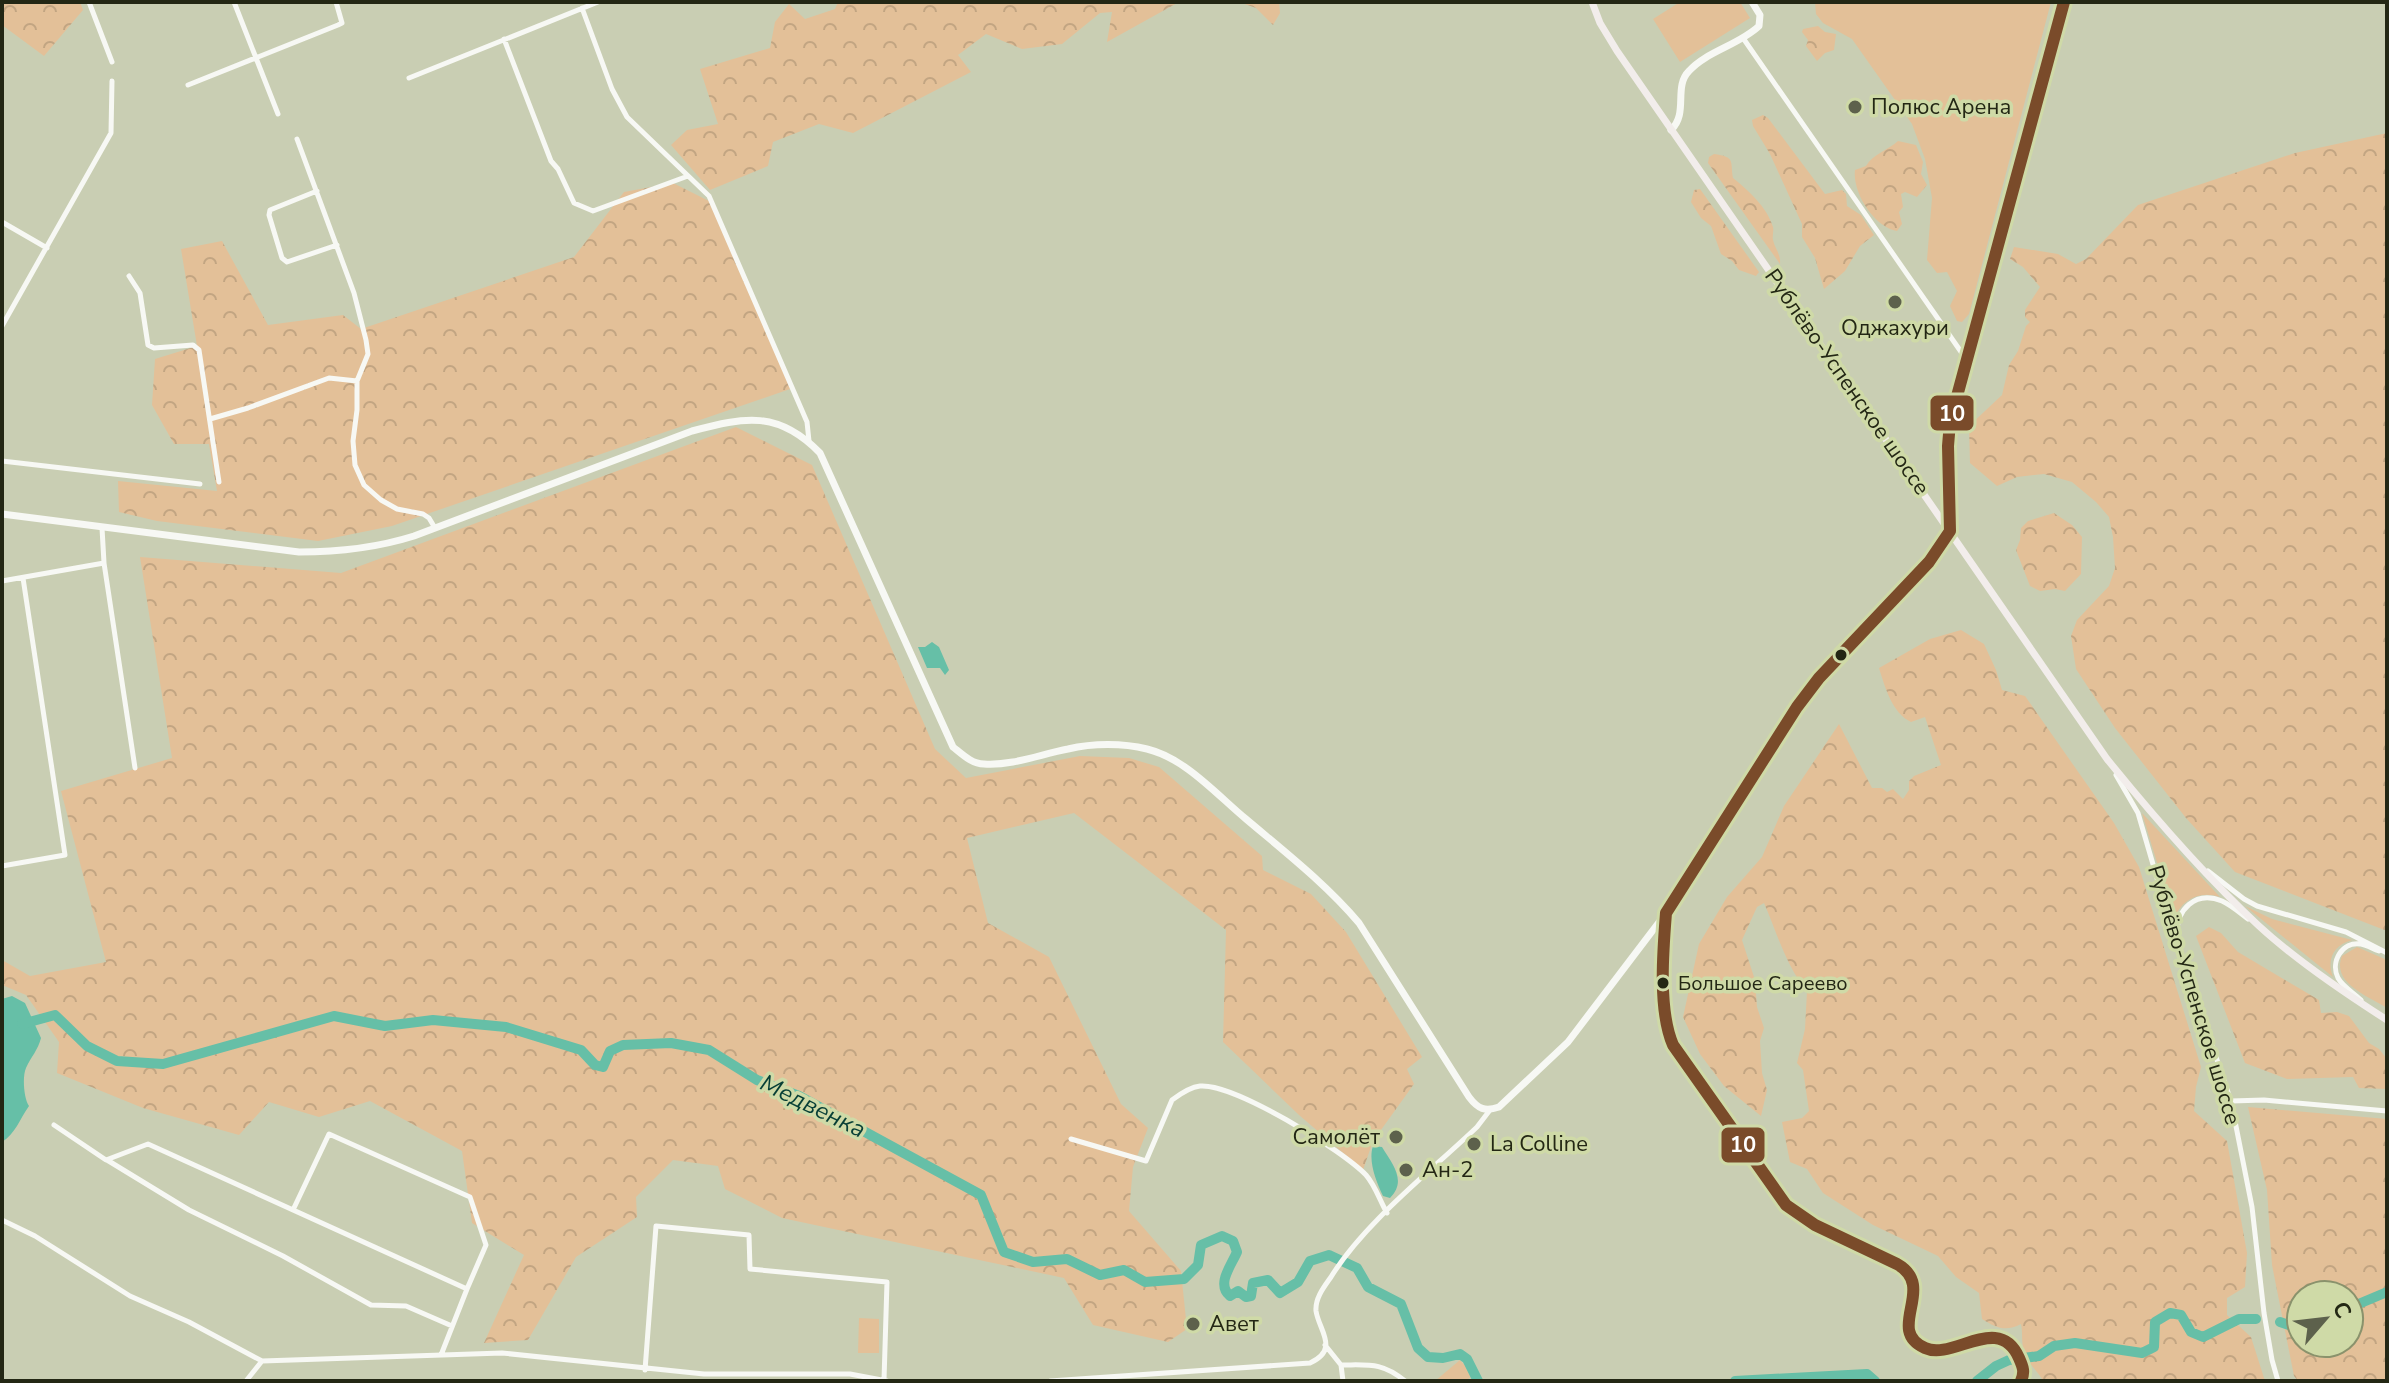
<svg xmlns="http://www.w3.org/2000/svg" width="2389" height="1383" font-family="'Nunito Sans',sans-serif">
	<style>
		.grass { fill: #e3c098 }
		.forest { fill: url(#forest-crowns); fill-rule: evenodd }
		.water { fill: #66bfa7 }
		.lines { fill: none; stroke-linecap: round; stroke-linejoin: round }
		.river { stroke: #66bfa7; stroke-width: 10 }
		.minor { stroke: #f7f8f4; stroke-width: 5 }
		.tertiary { stroke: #f7f8f4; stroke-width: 7 }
		.secondary { stroke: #f2edeb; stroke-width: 7 }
		.bus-1-casing { stroke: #cfdaa7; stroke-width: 18 }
		.bus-1 { stroke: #7a4b2a; stroke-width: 12 }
		.poi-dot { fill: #5d614c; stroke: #cfdaa7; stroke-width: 3 }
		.bus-dot { fill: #232714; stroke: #cfdaa7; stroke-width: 3 }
		.labels { text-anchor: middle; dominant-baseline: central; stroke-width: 7; stroke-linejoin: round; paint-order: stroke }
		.bus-label { font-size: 20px; fill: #232714; stroke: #cfdaa7; text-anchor: start }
		.poi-label { font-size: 22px; fill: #232714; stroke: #cfdaa7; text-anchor: start }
		.street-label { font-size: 22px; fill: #232714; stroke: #cfdaa7 }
		.water-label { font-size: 24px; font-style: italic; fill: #073f36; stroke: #cfdaa7 }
		.line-badge { stroke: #cfdaa7; stroke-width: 3 }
		.badge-label { font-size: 22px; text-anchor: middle; font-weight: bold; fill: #fff }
	</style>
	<defs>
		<pattern id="forest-crowns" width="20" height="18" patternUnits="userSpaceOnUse" patternTransform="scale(2)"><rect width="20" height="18" fill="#e3c098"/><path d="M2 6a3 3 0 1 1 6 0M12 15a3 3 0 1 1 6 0" fill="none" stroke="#c2a582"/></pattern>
	</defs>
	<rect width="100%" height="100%" fill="#c9ceb3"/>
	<!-- grass -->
	<path class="grass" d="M1680,2H1740L1750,18L1680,62L1653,19Z
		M1815,2H2051L1969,314L1962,322L1957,321L1950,306L1957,291L1947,272L1937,273L1927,260L1932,198L1925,159L1912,124L1852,39L1823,23L1816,14Z
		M2142,813L2220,897C2199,890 2182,899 2174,919Z
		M2245,906L2272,919L2352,940C2334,945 2326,959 2333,977Z
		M2357,947L2387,960V1008C2368,996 2331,983 2342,956Z
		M859,1318L879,1319V1353H858Z
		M1460,1360L1473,1375L1466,1381H1435Z"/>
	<!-- forest -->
	<path class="forest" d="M2,2H80L83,10L44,56L2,25Z
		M838,2H1179L1107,42L1112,12L1100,13L1062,44L1022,49L986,34L958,55L971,72L853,133L819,124L773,142L768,166L710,190L671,145L687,130L718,124L700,69L770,48L775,22L789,4L805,19L835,9Z
		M1239,2H1279L1280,13L1273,25L1256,8Z
		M1818,26L1825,32L1836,34L1834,50L1825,53L1817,61L1806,46L1808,40L1802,32L1803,29Z
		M1763,115L1768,118L1825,194L1842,190L1846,194L1847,206L1861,215L1874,235L1860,246L1845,271L1824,289L1815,258L1802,237V224L1770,154L1753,126L1752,120Z
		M2387,133V931L2235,872L2186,818L2115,728L2076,669L2071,636L2077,620L2109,586L2115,568L2113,537L2109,517L2096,502L2072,482L2044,474L2017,477L1997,486L1970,463L1969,426L2002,395L2009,365L2018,351L2026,326L2030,322L2025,317V310L2040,287L2023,267L2010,259L2014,247L2058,254L2076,264L2086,259L2138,205L2295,153Z
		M1898,141L1916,145L1923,162L1921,174L1927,185L1917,197L1905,192L1901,194L1903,207L1899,212L1902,224L1897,231C1874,227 1852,192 1855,170L1866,166C1873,154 1888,150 1898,141Z
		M1714,154C1736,157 1730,161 1733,178C1748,190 1767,207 1773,227C1774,231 1772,236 1773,240C1775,249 1781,254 1780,264L1708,163L1709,157Z
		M673,183L713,203L793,388L392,526L318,541L157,521L119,512L118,481L217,491L209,444H174L152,405L155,359L197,346L181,249L222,241L268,325L343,315L361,329L574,257L624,192Z
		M1700,189L1759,272L1756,276L1739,270L1732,261L1721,254L1711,226L1701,218L1691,202L1694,190Z
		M736,427L812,465L935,749L966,778L1080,756L1129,758L1159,767L1262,856L1263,870L1311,894L1346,932L1422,1057L1407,1069L1414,1084L1373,1141L1363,1170L1299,1115L1223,1042L1226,930L1074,813L967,838L988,923L1049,957L1121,1104L1148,1128L1133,1167L1129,1211L1181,1271L1187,1329L1168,1342L1093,1325L1064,1278L782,1218L725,1189L718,1166L673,1160L636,1197L637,1217L576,1257L528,1340L484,1343L524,1255L472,1223L462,1151L370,1101L319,1117L269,1102L239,1135L143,1108L57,1073L59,1042L26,995L2,985V960L30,976L106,962L61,791L172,758L140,557L341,573Z
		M2054,513L2072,525L2082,537L2081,574L2065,591L2055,589L2040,591L2030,586L2016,550L2020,540L2021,528L2028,521Z
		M1961,630L1984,644L1996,670L2002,690L2025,696L2114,823L2139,867L2201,1067L2196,1087L2194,1111L2227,1141L2247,1253L2245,1287L2227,1298V1315L2251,1337L2265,1381H2039L2042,1379C2036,1369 2027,1363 2024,1351C2021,1342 2023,1333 2021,1324C2006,1332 1996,1328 1982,1319L1979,1293L1956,1277L1938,1256L1873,1225L1823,1193L1807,1169L1790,1162L1782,1122L1802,1118L1809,1111L1803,1070L1797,1063L1805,1029L1807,991C1786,966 1777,933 1764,903L1757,907L1742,940L1755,980L1757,1007L1764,1028L1760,1041L1762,1073L1767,1090L1761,1116L1724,1086L1700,1054L1683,1017L1699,944L1727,897L1762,857L1784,806L1839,724L1872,788H1882L1887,792L1893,789L1903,799L1909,790V781L1914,776L1941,765L1925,717L1911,722C1892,713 1885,687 1879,668L1930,639Z
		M2209,927L2221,933L2238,952L2319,1000L2321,1013L2337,1012L2349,1016L2369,1043L2379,1049L2387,1059V1089L2359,1088L2353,1077L2287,1079L2245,1063L2196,936Z
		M2248,1107L2387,1119V1381H2298L2294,1376L2272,1265L2267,1190ZM2301,1295H2349V1343H2301Z"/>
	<!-- water -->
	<path class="water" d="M932,642L939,647L949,670L945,675L940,668H927L918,647H925Z
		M12,996L25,1003L41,1038C38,1050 31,1057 26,1068C22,1077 24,1099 29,1106C19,1120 16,1133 2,1142V999Z
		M1373,1146L1382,1147C1393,1165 1407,1181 1390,1198L1383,1196C1376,1181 1368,1161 1373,1146Z"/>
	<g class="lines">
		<!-- river -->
		<path class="river" d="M22,1024L55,1015L87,1046L117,1061L163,1064L334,1016L385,1026L433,1020L506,1027L581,1050L595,1065L603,1067L610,1051L623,1045L671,1043L709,1050L757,1080L799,1096L981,1195L1004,1252L1033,1262L1067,1259L1100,1275L1124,1270L1145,1282L1184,1279L1198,1265L1201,1245L1222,1236L1233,1241L1237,1252C1231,1266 1216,1284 1230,1296L1238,1291L1246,1297L1251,1296L1253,1283L1268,1280L1280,1293L1298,1282L1310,1261L1329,1255L1357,1268L1368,1287L1401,1304L1418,1348L1428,1357L1443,1358L1460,1354L1467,1359L1478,1381
			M2349,1308L2387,1292
			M2280,1322L2301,1329
			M1735,1381L1867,1374L1875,1381
			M1977,1381L1996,1366L2009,1360L2039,1356L2054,1346L2075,1343L2142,1353L2154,1347L2155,1322L2170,1313L2181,1315L2191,1332L2203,1337L2239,1319H2256"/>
		<!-- minor -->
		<path class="minor" d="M89,2L112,62
			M234,2L278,114
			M582,8L612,89L627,117L709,196L807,422L809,441
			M1743,38L1966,359
			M504,39L551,161L558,169L574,203L593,211L688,176
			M409,78L598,2
			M188,85L338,25L342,23L336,2
			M297,139L354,293L366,340L368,354L357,381V410L353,441L355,465L364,485L381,500L397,509L423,514L429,518L435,528
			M317,191L270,210L269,215L282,258L287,262L337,245
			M2,222L47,248
			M129,276L140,293L148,345L154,348L193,345L199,350L219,482
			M2,326L111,133L112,81
			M210,419L248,408L329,378L357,381
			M2,461L200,484
			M102,528L104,563L135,768
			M2,581L104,563
			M2116,775L2138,813L2169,919L2231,1101L2252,1207L2264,1313L2272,1360L2278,1381
			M2,866L65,855L23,578
			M2208,871L2244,899L2257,906L2346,932L2387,953
			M2177,935C2176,910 2195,890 2222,901C2231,905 2240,913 2248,919
			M2361,1000C2354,993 2343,987 2338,978C2330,962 2342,941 2361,944C2367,945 2373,949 2379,951
			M2231,1101L2264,1100L2387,1111
			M54,1125L106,1160L148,1144L467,1289L441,1355
			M1071,1139L1146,1161L1172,1100C1180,1094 1190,1087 1200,1086C1234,1083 1342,1150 1366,1175C1375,1185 1380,1201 1387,1213
			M107,1160L189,1210L283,1256L371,1305L406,1306L452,1326
			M293,1210L329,1134L470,1197L486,1245L467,1289
			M2,1220L35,1236L130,1296L189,1322L262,1361L502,1353L704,1374H850L887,1381
			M1325,1345L1341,1365L1343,1381
			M1341,1365C1369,1365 1382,1362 1405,1381
			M645,1370L656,1226L749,1235L750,1269L887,1282L884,1380
			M246,1381L262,1361
			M1050,1381L1310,1363C1340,1349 1319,1331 1316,1311C1315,1298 1324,1287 1331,1277C1364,1223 1431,1171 1477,1127L1490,1110"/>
		<!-- tertiary -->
		<path class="tertiary" d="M1671,130C1689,113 1673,87 1689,71C1707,51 1739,45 1759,26L1760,15L1752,2
			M2,514L299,552C339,552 376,548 414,536L692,431C745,417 778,410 820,453L953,747C963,755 972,764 984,764C1012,766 1041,754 1068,749C1093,743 1123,743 1147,749C1185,758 1217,795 1246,819C1285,852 1326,884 1359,923L1469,1097C1478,1109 1485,1112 1499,1107L1568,1042L1666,913
			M1950,531L1948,446L1950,422L2064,2"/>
		<!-- secondary -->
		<path class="secondary" d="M1592,2L1600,23L1617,51L2107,759C2154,817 2204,875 2259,926C2297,961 2343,992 2387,1020
			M1950,531L1929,562L1819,678L1797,707L1666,913L1665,1017L1670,1038L1682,1060C1705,1092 1727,1123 1750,1155C1765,1177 1777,1201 1800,1216C1823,1232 1851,1242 1877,1254C1887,1259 1901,1263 1909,1272C1927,1293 1893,1327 1920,1346C1948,1365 1998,1310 2019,1358C2023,1367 2025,1372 2021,1381"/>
		<defs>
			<path id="bus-1" d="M2021,1381C2025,1372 2023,1367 2019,1358C1999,1312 1953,1361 1925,1348C1884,1330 1938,1287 1897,1264L1815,1225L1786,1205L1673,1045C1658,1010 1663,951 1666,913L1797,707L1819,678L1929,562L1950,531L1948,446L1950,422L2064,2"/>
		</defs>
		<!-- bus-1 casing -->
		<use href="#bus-1" class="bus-1-casing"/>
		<!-- bus-1 -->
		<use href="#bus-1" class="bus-1"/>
	</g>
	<!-- markers -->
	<g class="poi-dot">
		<circle cx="1855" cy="107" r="8"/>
		<circle cx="1895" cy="302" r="8"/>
		<circle cx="1396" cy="1137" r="8"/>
		<circle cx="1474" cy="1144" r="8"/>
		<circle cx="1406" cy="1170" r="8"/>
		<circle cx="1193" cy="1324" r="8"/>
	</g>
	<g class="bus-dot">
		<circle cx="1841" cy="655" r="7"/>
		<circle cx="1663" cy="983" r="7"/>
	</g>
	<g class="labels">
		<!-- bus labels -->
		<g class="bus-label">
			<text x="1678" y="983">Большое Сареево</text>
		</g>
		<!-- poi labels -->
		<g class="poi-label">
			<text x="1871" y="107">Полюс Арена</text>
			<text x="1895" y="328" text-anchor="middle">Оджахури</text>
			<text x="1380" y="1137" text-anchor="end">Самолёт</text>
			<text x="1490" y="1144">La Colline</text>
			<text x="1422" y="1170">Ан-2</text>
			<text x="1209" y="1324">Авет</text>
		</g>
		<!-- street labels -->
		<g class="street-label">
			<text transform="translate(1847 382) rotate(55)">Рублёво-Успенское шоссе</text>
			<text transform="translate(2194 995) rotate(73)">Рублёво-Успенское шоссе</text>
		</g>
		<!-- water labels -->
		<g class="water-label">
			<text transform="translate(813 1106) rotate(26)">Медвенка</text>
		</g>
	</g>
	<g class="line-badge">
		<rect x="1929" y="394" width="46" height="38" rx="8" fill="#7a4b2a"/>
		<rect x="1720" y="1126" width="46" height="38" rx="8" fill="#7a4b2a"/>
	</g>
	<g class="badge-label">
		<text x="1952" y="421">10</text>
		<text x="1743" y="1152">10</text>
	</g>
	<!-- border -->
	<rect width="2389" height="1383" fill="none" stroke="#232714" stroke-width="8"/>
	<!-- north arrow -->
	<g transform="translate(2325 1319) rotate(62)"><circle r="38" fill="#cfdaa7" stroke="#8a926c" stroke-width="2"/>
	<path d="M0-6L14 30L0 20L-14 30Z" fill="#5d614c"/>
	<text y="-12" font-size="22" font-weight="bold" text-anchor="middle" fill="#232714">С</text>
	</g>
</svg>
